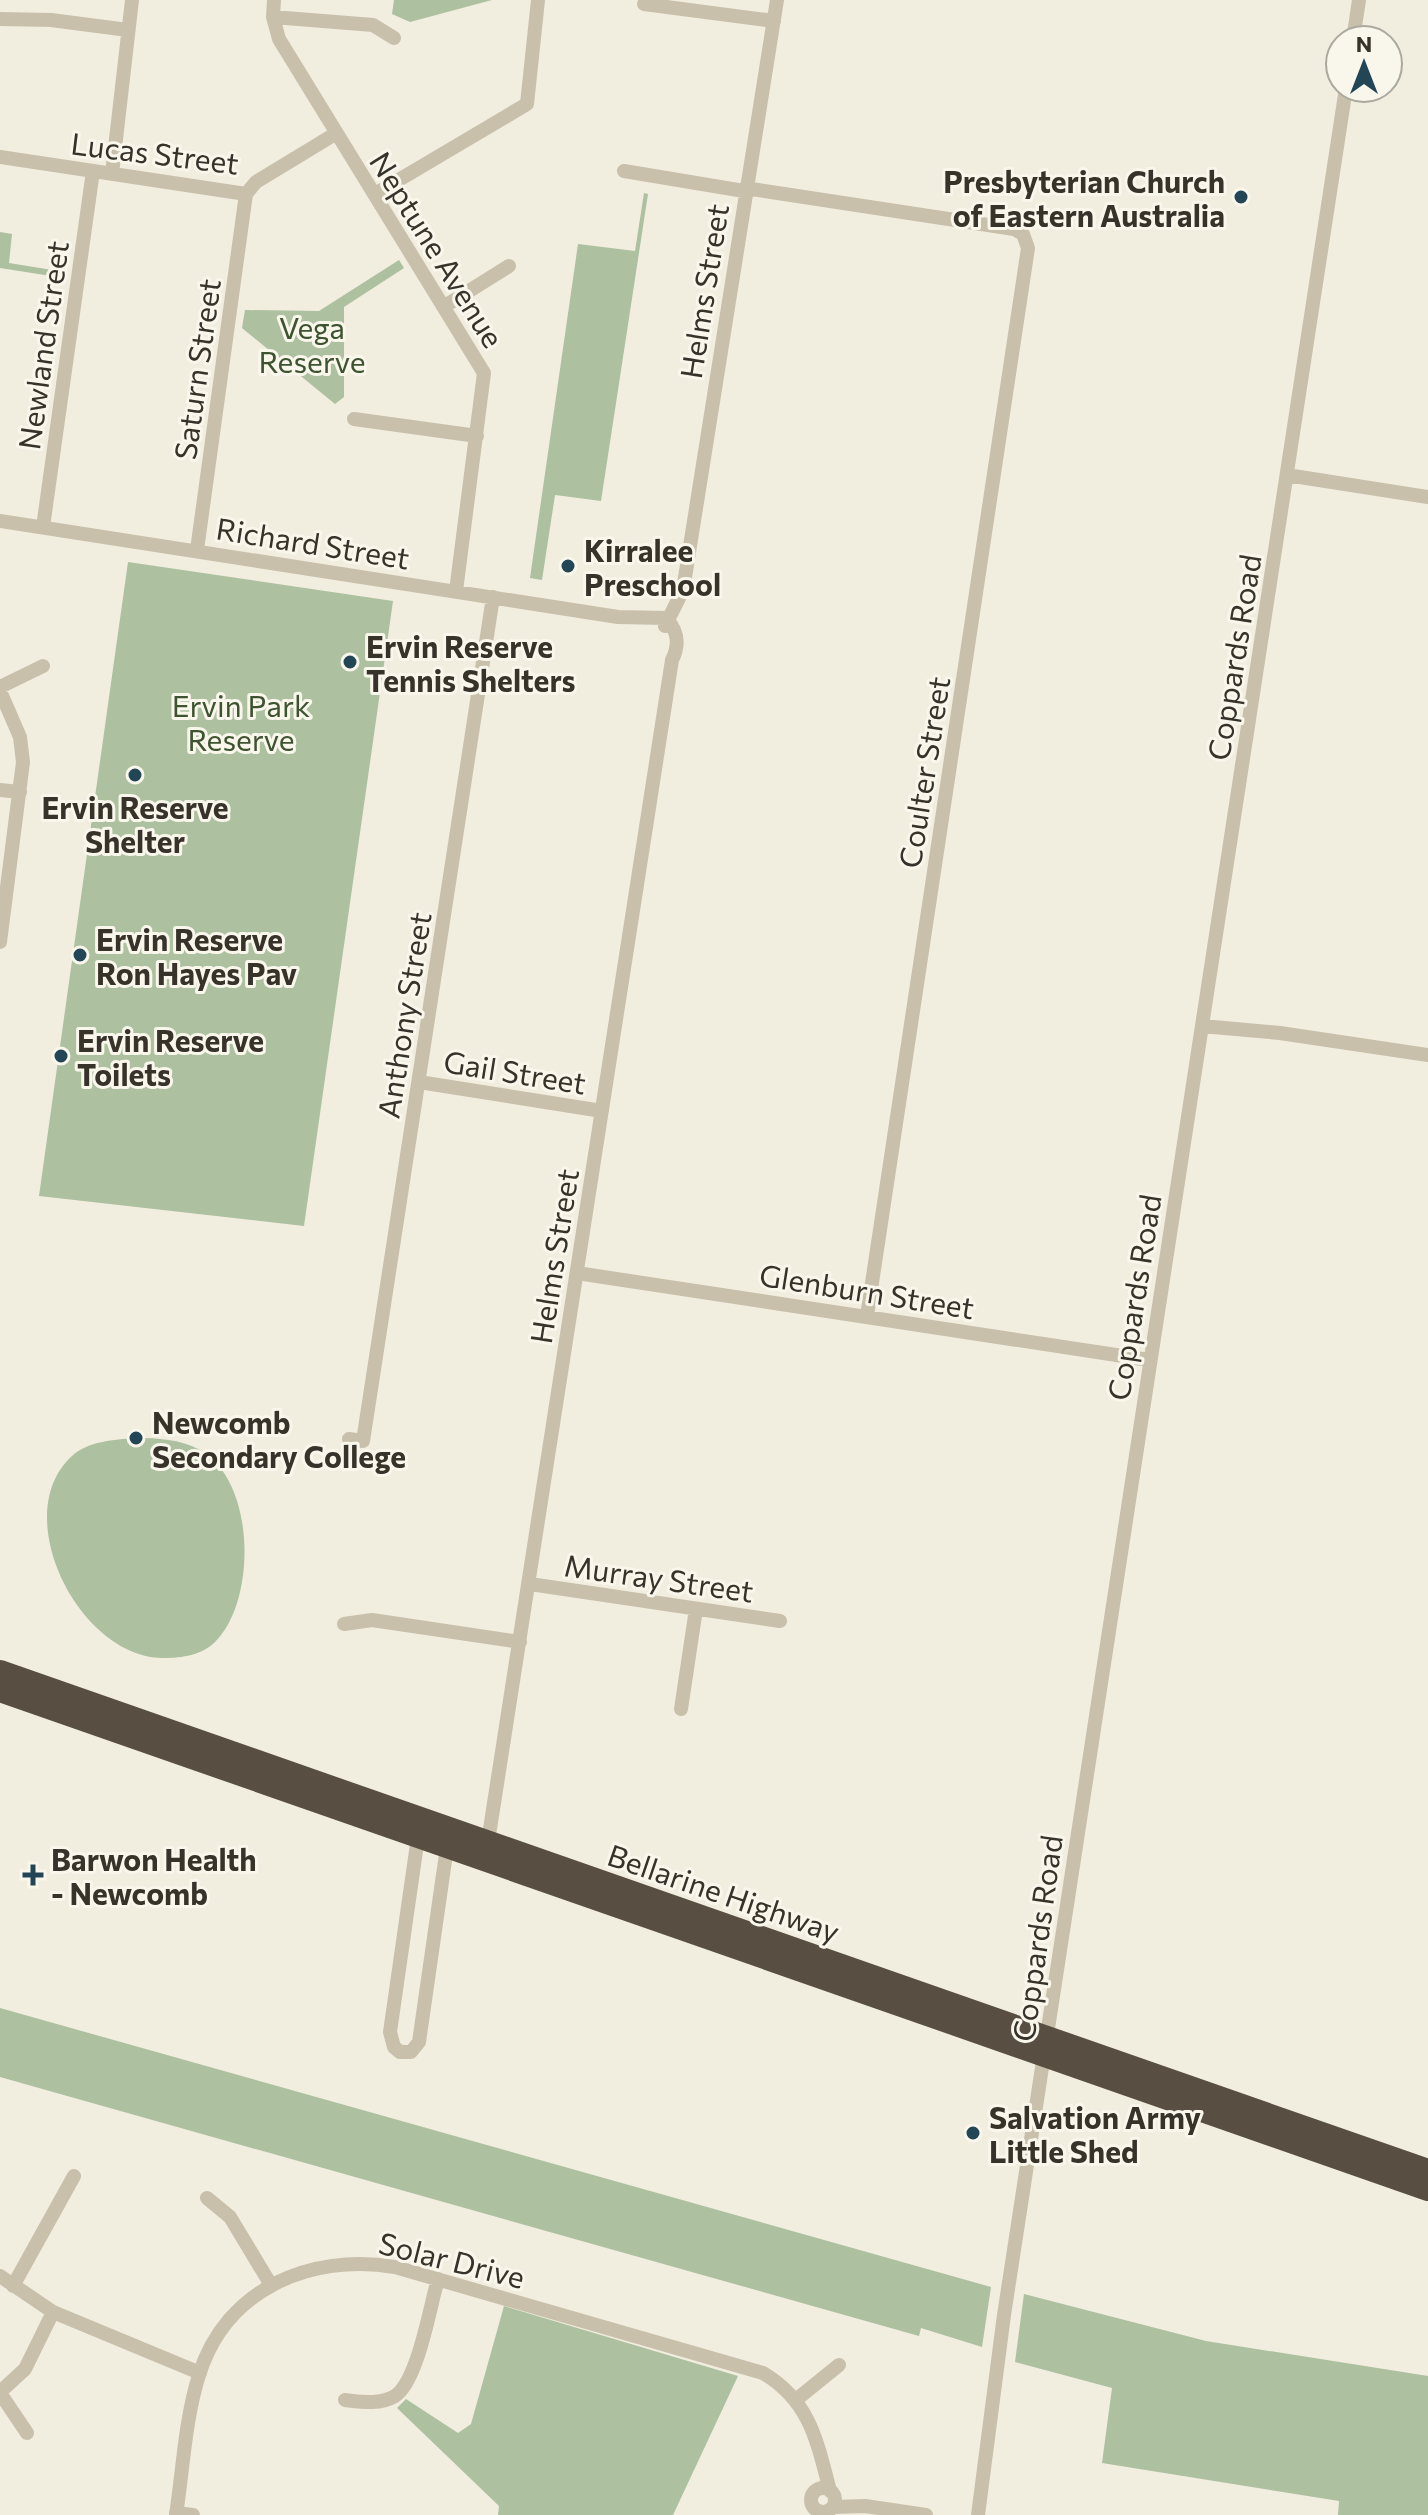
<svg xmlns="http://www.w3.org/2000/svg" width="1428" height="2515" font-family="Commissioner,sans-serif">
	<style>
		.green { fill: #adc0a0 }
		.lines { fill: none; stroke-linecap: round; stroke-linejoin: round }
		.minor { stroke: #c9c0ac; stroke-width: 14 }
		.highway { stroke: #584e42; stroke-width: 22 }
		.poi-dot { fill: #224656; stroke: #f9f6ec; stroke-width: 3 }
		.labels { text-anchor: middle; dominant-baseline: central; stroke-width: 6; stroke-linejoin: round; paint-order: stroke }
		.street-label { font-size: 30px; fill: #37322a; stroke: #f9f6ec }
		.poi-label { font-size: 30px; font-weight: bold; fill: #37322a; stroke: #f9f6ec; text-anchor: start }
		.park-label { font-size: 30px; fill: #3e5430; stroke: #f9f6ec }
	</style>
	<rect width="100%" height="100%" fill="#f1eddf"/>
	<!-- green -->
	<path class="green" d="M394,0H492L410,22L392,14Z
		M644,193L648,194L601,501L555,495L542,580L530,578L578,244L635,251Z
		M0,232L12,234L9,263L65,272L64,278L0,268Z
		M399,260L404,268L344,307V397L335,404L242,328L245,310L319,311Z
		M128,562L393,601L304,1226L39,1196Z
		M135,1438C157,1438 180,1439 200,1450C256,1481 257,1601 215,1642C202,1655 182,1658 164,1658C80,1659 7,1515 72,1456C88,1441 114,1440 135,1438Z
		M0,2008L991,2287L982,2347L921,2328L919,2336L0,2077Z
		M1024,2294L1206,2341L1428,2376V2515H1338L1339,2501L1102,2463L1112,2388L1015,2362Z
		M504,2306L738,2376L673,2515H498L499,2506L397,2408L406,2399L458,2433L471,2424Z"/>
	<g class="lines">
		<!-- minor -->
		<path class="minor" d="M274,0L273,17L279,39L484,373L456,591
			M644,4L774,21
			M273,17L373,25L394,38
			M0,19L51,20L128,30
			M1353,40L1359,0
			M0,157L246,194L256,182L335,134
			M624,171L744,191
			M112,174L132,0
			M745,188L1014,229L1023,234L1028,248L867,1316
			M375,194L527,104L538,0
			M445,306L509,266
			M354,419L477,436
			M1287,475L1428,497
			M0,521L618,617L666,618
			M43,527L93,171
			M197,550L246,194
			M665,626L683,590L777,0
			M0,687L43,666
			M0,691L20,737L23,762L0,942
			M0,790L20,792
			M1202,1026L1280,1033L1428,1055
			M419,1082L602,1111
			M577,1273L1149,1360
			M349,1439L363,1441L493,597
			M530,1584L780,1621
			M344,1624L372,1620L520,1642
			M681,1709L696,1609
			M418,1837L390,2032L394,2047L400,2052H411L419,2042L447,1847
			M487,1848L672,660C680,644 678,631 666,618
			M207,2198L230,2217L271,2285
			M0,2276L53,2312L200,2373
			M13,2286L74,2176
			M0,2392L25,2369L53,2312
			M0,2393L27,2433
			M797,2399L839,2365
			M345,2400C362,2402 380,2405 395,2396C418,2381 430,2306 438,2279
			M811 2500a12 12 0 1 1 24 0a12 12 0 1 1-24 0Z
			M833,2507L865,2506L926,2515
			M176,2513L193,2515
			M176,2515C183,2469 185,2420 199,2375C226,2289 310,2253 395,2267L763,2373C810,2401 817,2441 830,2491
			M978,2515L1004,2315L1346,88"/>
		<!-- highway -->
		<path class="highway" d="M0,1671L1428,2170
			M0,1691L1428,2190"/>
	</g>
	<!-- markers -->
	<g class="poi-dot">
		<circle cx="1241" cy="197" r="8"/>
		<circle cx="568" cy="566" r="8"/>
		<circle cx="350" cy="662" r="8"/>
		<circle cx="135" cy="775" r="8"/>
		<circle cx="80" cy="955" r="8"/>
		<circle cx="61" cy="1056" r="8"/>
		<circle cx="136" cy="1438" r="8"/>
		<path d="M29 1863h8v8h8v8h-8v8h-8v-8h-8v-8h8z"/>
		<circle cx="973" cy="2133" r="8"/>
	</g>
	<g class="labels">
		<!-- street labels -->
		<g class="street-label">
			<text transform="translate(155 152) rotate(7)">Lucas Street</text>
			<text transform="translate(438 249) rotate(58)">Neptune Avenue</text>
			<text transform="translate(703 291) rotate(-81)">Helms Street</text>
			<text transform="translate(42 345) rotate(-82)">Newland Street</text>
			<text transform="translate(196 369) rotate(-82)">Saturn Street</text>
			<text transform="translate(313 542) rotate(9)">Richard Street</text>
			<text transform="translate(1233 657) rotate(-81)">Coppards Road</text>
			<text transform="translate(923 772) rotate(-81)">Coulter Street</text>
			<text transform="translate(403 1015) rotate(-81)">Anthony Street</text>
			<text transform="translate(515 1071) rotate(9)">Gail Street</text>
			<text transform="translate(553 1256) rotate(-81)">Helms Street</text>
			<text transform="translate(867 1290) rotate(9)">Glenburn Street</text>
			<text transform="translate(1133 1297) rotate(-81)">Coppards Road</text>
			<text transform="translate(659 1577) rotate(8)">Murray Street</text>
			<text transform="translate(724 1892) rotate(19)">Bellarine Highway</text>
			<text transform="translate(1036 1938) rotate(-82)">Coppards Road</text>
			<text transform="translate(452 2259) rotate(14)">Solar Drive</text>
		</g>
		<!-- poi labels -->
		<g class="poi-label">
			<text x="1225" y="180" text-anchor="end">Presbyterian Church<tspan x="1225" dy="34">of Eastern Australia</tspan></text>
			<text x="584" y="549">Kirralee<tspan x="584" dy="34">Preschool</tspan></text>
			<text x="366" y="645">Ervin Reserve<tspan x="366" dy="34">Tennis Shelters</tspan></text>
			<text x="135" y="806" text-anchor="middle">Ervin Reserve<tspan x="135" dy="34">Shelter</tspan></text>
			<text x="96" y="938">Ervin Reserve<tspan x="96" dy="34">Ron Hayes Pav</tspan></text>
			<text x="77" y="1039">Ervin Reserve<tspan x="77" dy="34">Toilets</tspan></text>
			<text x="152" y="1421">Newcomb<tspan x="152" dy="34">Secondary College</tspan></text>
			<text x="51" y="1858">Barwon Health<tspan x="51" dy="34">- Newcomb</tspan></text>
			<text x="989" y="2116">Salvation Army<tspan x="989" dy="34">Little Shed</tspan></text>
		</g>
		<!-- park labels -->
		<g class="park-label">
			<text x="312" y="326">Vega<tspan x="312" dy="34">Reserve</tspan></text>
			<text x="241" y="704">Ervin Park<tspan x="241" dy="34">Reserve</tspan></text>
		</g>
	</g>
	<!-- north arrow -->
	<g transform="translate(1364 64)"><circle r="38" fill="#f9f6ec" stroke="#aba89e" stroke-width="2"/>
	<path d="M0-6L14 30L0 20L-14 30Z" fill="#224656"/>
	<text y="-12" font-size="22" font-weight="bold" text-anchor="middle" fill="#37322a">N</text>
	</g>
</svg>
